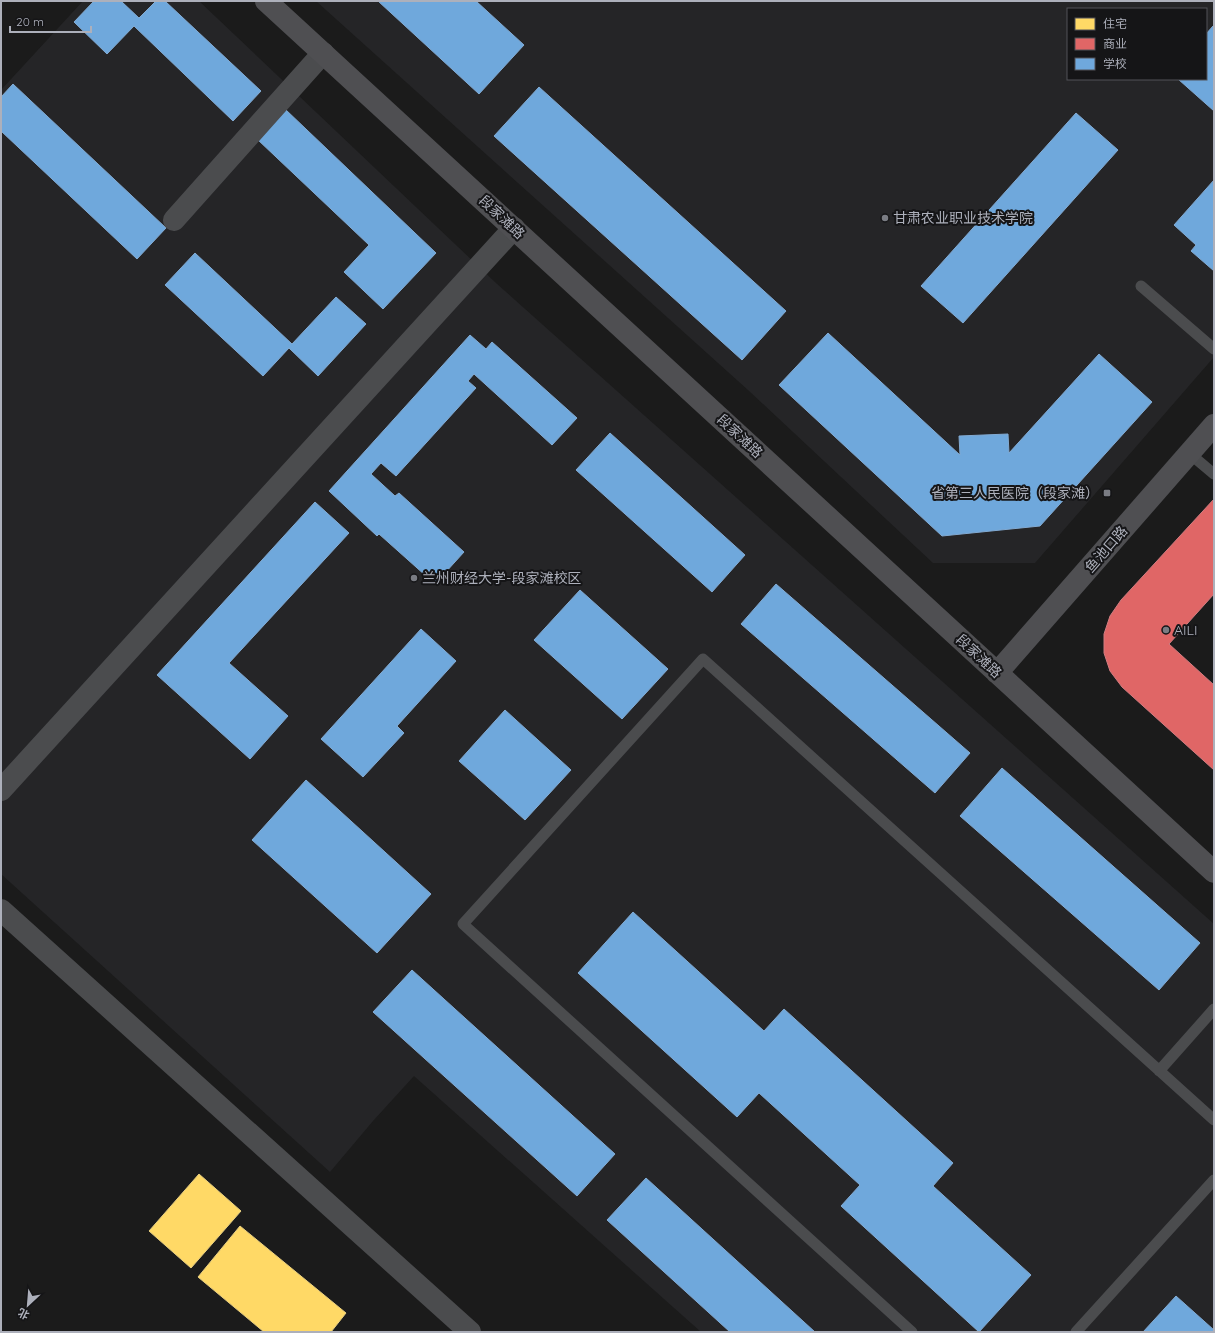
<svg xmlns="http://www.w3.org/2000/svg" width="1215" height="1333" font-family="Quicksand,'Noto Sans SC',sans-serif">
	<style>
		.built { fill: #252527; fill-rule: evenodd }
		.homes { fill: #ffd966; stroke: #e6cd80 }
		.shops { fill: #e06666; stroke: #d17c80 }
		.schools { fill: #6fa8dc; stroke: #82aad2 }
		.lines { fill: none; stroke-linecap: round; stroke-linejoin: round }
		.lane { stroke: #4b4c4e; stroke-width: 11 }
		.street { stroke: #4b4c4e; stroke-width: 22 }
		.secondary { stroke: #4f4f52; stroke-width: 22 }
		.poi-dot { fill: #7a7c83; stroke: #151517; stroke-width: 1.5 }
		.labels { text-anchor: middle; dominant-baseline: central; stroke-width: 4; stroke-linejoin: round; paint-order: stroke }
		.street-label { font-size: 14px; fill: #adb0bb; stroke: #151517 }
		.poi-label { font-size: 14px; fill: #adb0bb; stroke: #151517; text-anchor: start }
	</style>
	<rect width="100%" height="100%" fill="#1b1b1b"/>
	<!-- built -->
	<path class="built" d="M83,1H199L496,283L1214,924V1332H701L414,1076L373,1121L330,1172L1,874V90Z
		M316,1H1214V357L1035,563H933L748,390ZM1068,9H1206V79H1068Z"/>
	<!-- homes -->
	<path class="homes" d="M199,1174L241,1211L191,1268L149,1231Z
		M240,1226L346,1313L331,1332H264L198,1277Z"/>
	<!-- shops -->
	<path class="shops" d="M1214,499V594L1169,644L1214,685V770L1122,687L1110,671L1104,653V634L1110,616L1121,600Z"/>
	<!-- schools -->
	<path class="schools" d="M94,1H121L139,18L156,1H165L261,91L233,121L134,26L107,54L74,22Z
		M378,1H476L524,45L479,94Z
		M1213,26L1214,27V111L1178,79H1206V34Z
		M13,84L166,228L137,259L1,131V97Z
		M539,87L786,311L742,360L494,136Z
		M285,109L436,253L383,309L344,272L369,245L257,139Z
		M1076,113L1118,150L963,323L921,286Z
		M1214,180V271L1191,251L1196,245L1174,225Z
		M195,253L292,344L336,297L366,324L318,376L289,348L263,376L165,285Z
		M828,333L960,455L959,436L1008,434L1009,453L1099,354L1152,402L1040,526L942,536L779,385Z
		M470,335L486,349L492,342L577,418L552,445L474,374L468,381L476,388L396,476L381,463L371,474L395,496L399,493L464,552L435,584L379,534L377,536L329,491Z
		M610,433L745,555L712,592L576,470Z
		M315,502L349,533L229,663L288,716L250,759L157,675Z
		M776,584L970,753L935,793L741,624Z
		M580,590L668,669L622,719L534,640Z
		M421,629L456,661L397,726L404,733L363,777L321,739Z
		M505,710L571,770L525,820L459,761Z
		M1002,768L1200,943L1159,990L960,816Z
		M306,780L431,894L377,953L252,840Z
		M633,912L764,1031L784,1009L953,1163L933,1186L1031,1275L979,1332L841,1206L860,1185L759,1093L737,1117L578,973Z
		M412,970L615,1154L577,1196L373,1012Z
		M646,1178L815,1332H730L607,1220Z
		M1176,1296L1214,1330V1332H1143Z"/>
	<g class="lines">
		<!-- lane -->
		<path class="lane" d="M1141,286L1214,349
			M1189,453L1214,474
			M1159,1071L1214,1009
			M912,1332L463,924L703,659L1214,1120
			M1076,1332L1214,1180"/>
		<!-- street -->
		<path class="street" d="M174,220L323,53
			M1,790L514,228
			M1,910L470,1332"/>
		<!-- secondary -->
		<path class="secondary" d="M266,1L1214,872
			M997,673L1214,425"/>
	</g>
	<!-- markers -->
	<g class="poi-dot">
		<circle cx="885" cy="218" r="4"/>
		<rect x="1103" y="489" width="8" height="8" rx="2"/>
		<circle cx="414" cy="578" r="4"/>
		<circle cx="1166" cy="630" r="4"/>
	</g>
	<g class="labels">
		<!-- street labels -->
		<g class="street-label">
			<text transform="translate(502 217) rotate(43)">段家滩路</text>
			<text transform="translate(740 436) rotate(43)">段家滩路</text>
			<text transform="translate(1106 549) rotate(-49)">鱼池口路</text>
			<text transform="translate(979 656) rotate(43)">段家滩路</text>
		</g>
		<!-- poi labels -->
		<g class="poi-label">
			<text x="893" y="218">甘肃农业职业技术学院</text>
			<text x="1099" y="493" text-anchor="end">省第三人民医院（段家滩）</text>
			<text x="422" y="578">兰州财经大学-段家滩校区</text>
			<text x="1174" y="630">AILI</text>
		</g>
	</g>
	<!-- border -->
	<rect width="1215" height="1333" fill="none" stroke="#adb0bb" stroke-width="4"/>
	<!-- legend -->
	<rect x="1067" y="8" width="140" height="72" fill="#151517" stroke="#525359"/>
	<rect x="1075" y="18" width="20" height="12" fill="#ffd966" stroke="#525359"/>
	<text x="1103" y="28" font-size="12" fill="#adb0bb">住宅</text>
	<rect x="1075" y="38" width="20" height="12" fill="#e06666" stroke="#525359"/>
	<text x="1103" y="48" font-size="12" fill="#adb0bb">商业</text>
	<rect x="1075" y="58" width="20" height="12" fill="#6fa8dc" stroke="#525359"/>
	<text x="1103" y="68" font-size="12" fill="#adb0bb">学校</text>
	<!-- north arrow -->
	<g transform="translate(28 1305) rotate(206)" stroke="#151517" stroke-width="3" paint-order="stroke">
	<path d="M0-3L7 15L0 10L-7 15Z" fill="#adb0bb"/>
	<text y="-6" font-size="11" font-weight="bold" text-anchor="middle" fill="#adb0bb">北</text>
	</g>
	<!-- scale -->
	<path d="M10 26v6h81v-6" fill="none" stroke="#adb0bb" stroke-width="2"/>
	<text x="16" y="26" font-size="12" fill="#adb0bb" stroke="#151517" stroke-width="3" paint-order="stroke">20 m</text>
</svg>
